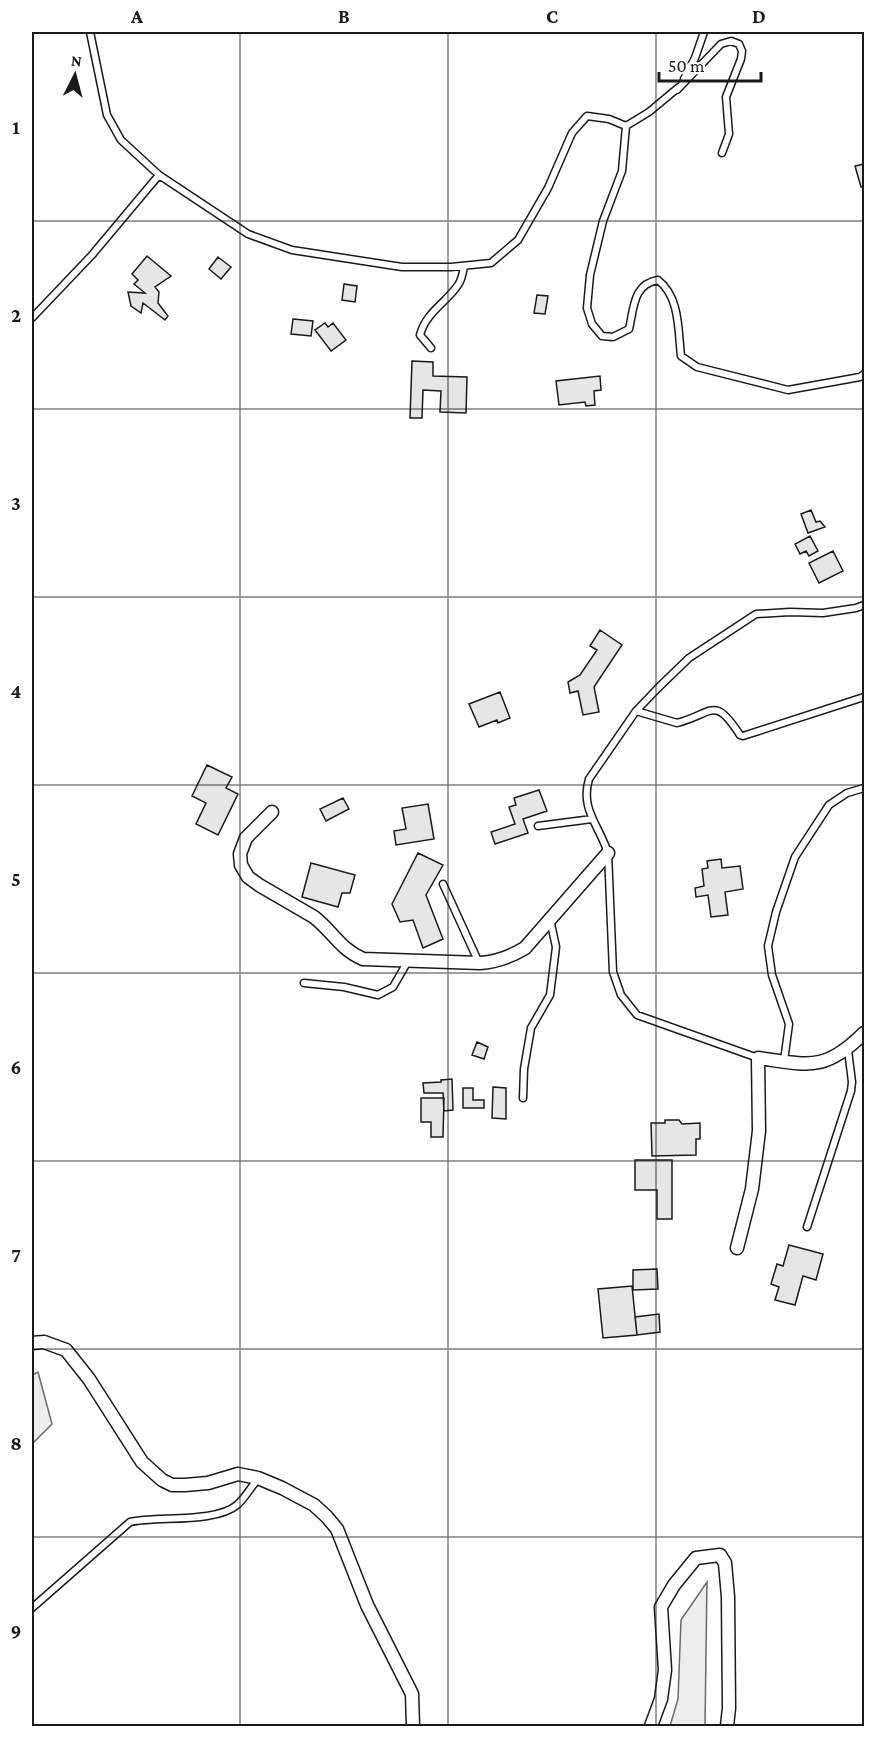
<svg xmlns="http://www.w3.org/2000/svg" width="896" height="1758" font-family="'Crimson Pro',serif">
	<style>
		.built { fill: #ededed; stroke: #6a6a6a; stroke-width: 1.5 }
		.building { fill: #e6e6e6; stroke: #1a1a1a; stroke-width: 1.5 }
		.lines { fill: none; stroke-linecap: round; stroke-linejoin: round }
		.lane-casing { stroke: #1a1a1a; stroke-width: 9 }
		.street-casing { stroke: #1a1a1a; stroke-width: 15 }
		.lane { stroke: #fff; stroke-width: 6 }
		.street { stroke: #fff; stroke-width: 12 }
		.grid { fill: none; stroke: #1a1a1a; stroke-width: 1.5; stroke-opacity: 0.55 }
		.neatline { fill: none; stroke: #1a1a1a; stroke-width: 2 }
		.grid-label { font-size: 20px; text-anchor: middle; font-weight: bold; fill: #1a1a1a }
	</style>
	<rect width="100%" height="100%" fill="#fff"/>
	<!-- built -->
	<path class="built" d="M38,1372L52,1424L32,1444V1375Z
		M707,1582L705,1726H670L678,1699L681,1620Z"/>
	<!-- building -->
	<path class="building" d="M864,164V186L861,187L855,166Z
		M147,256L171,276L155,287L159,292L158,303L168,316L165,320L143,303L141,313L131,306L128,292L145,293L134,284L138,280L132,274Z
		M218,257L231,267L221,279L209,269Z
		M344,284L357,286L355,302L342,300Z
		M537,295L548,296L545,314L534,313Z
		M293,319L313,321L311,336L291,334Z
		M325,323L328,327L333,323L346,340L331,351L315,330Z
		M412,361L433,362V376L467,377L466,413L440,412L441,391L423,390L422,418H410Z
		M600,376L601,390L594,391L595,405L586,406L585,402L559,405L556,381Z
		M811,510L816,522L820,521L825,527L808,533L801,514Z
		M810,536L818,551L809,556L806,551L800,554L795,544Z
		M833,551L843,571L819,583L809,563Z
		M600,630L622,645L594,687L599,712L583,715L578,691L570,693L568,682L580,675L597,650L590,646Z
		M500,692L510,718L498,723L497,720L479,727L469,704Z
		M207,765L232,777L226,788L238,794L218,835L196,824L206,803L192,796Z
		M539,790L547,811L523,819L528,833L495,844L491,832L515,824L509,807L516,805L514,798Z
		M343,798L349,809L326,821L320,809Z
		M428,804L434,839L396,845L394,831L406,829L402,808Z
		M418,853L443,865L426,895L443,939L423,948L413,920L400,922L392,904Z
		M721,859L722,868L740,866L743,889L725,892L728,915L711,917L708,895L696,897L695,888L704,886L702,869L708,868L707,861Z
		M311,863L355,875L350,893H342L338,907L302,897Z
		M477,1042L488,1047L484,1059L472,1055Z
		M452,1079L453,1110L444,1111L443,1093H424L423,1083L441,1082V1080Z
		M493,1087L506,1088V1119L492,1118Z
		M463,1088H473V1100H484V1108H463Z
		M421,1098H444L443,1137H431V1122H421Z
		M665,1120H679L682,1124L700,1123V1139H696V1155L652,1156L651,1123H665Z
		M635,1160H672V1219H657V1190H635Z
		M789,1245L823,1254L816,1280L803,1276L795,1305L775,1300L779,1287L771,1284L777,1264L783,1266Z
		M657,1269L658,1289L633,1290V1270Z
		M632,1286L637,1335L603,1338L598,1289Z
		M659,1314L660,1332L637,1335L635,1317Z"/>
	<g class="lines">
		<defs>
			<path id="lane" d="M90,32L107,115L121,140L159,175L248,234L292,250L402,267H451L491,263L518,240L548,188L572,133L587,116L609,119L626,126L622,171L603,221L590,275L587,308L592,324L602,336L613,337L629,329C634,308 633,284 658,280C680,297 678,330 681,356L697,367L788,390L860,377L864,374
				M684,79L695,58L704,32
				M677,90L721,44L731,41L739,44L742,51L741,59L726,97L729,134L722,153
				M626,126L649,112L679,87
				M32,318L92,255L159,175
				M431,348L420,335C426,312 446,303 458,285C462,280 463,272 464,266
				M636,711L677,723C714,713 714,695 740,735L743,736L864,697
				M538,826L592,819
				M443,884L479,963
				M304,983L344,987L378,995L393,987L408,961
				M758,1058L637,1015L621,995L613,972L608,853C599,825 580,809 589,779L636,711L658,688L689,658L756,614L790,612L823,613L856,608L864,605
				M784,1061L789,1024L772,975L768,946L776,912L795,857L829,805L847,793L864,788
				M523,1098L524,1069L531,1028L550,995L556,947L550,919
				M807,1227L851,1091L852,1082L848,1050
				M32,1608L130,1522C158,1516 216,1523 237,1505C245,1498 251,1487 258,1479"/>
			<path id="street" d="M272,812L246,838L240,854L241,865L248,877L259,885L314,917C333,932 340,949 363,959L480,963C497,962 510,957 525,948L608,853
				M737,1248L752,1189L759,1131L758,1058C809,1065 825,1072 864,1033
				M32,1343L44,1342L66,1350L89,1379L142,1462L162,1480L172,1485H185L208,1483L238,1474L258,1478L282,1488L314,1505L327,1517L337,1529L367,1605L412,1694L413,1726
				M651,1726L661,1699L665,1670L661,1607L674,1585L696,1558L720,1555L725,1563L728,1597L729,1708L727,1726"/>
		</defs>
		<!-- lane casing -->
		<use href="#lane" class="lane-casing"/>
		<!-- street casing -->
		<use href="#street" class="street-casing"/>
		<!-- lane -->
		<use href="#lane" class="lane"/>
		<!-- street -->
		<use href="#street" class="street"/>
	</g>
	<!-- grid -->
	<path class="grid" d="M240,32V1726M448,32V1726M656,32V1726M32,221H864M32,409H864M32,597H864M32,785H864M32,973H864M32,1161H864M32,1349H864M32,1537H864"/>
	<!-- border -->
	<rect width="896" height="1758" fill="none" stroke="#ffffff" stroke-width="66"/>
	<!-- north arrow -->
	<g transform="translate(75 75) rotate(6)" stroke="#ffffff" stroke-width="4.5" paint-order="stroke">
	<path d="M0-4.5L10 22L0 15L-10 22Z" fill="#1a1a1a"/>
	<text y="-9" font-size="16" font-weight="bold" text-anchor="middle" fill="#1a1a1a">N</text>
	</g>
	<!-- scale -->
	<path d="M659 72v9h102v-9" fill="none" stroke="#1a1a1a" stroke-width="3"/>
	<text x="668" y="72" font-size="18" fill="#1a1a1a" stroke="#ffffff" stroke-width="4.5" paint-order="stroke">50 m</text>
	<rect x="33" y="33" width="830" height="1692" class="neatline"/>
	<g class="grid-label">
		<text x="137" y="23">A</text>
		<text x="344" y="23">B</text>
		<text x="552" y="23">C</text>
		<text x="759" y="23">D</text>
		<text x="16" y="134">1</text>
		<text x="16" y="322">2</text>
		<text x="16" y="510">3</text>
		<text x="16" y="698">4</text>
		<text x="16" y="886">5</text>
		<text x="16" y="1074">6</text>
		<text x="16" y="1262">7</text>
		<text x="16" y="1450">8</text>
		<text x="16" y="1638">9</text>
	</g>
</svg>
